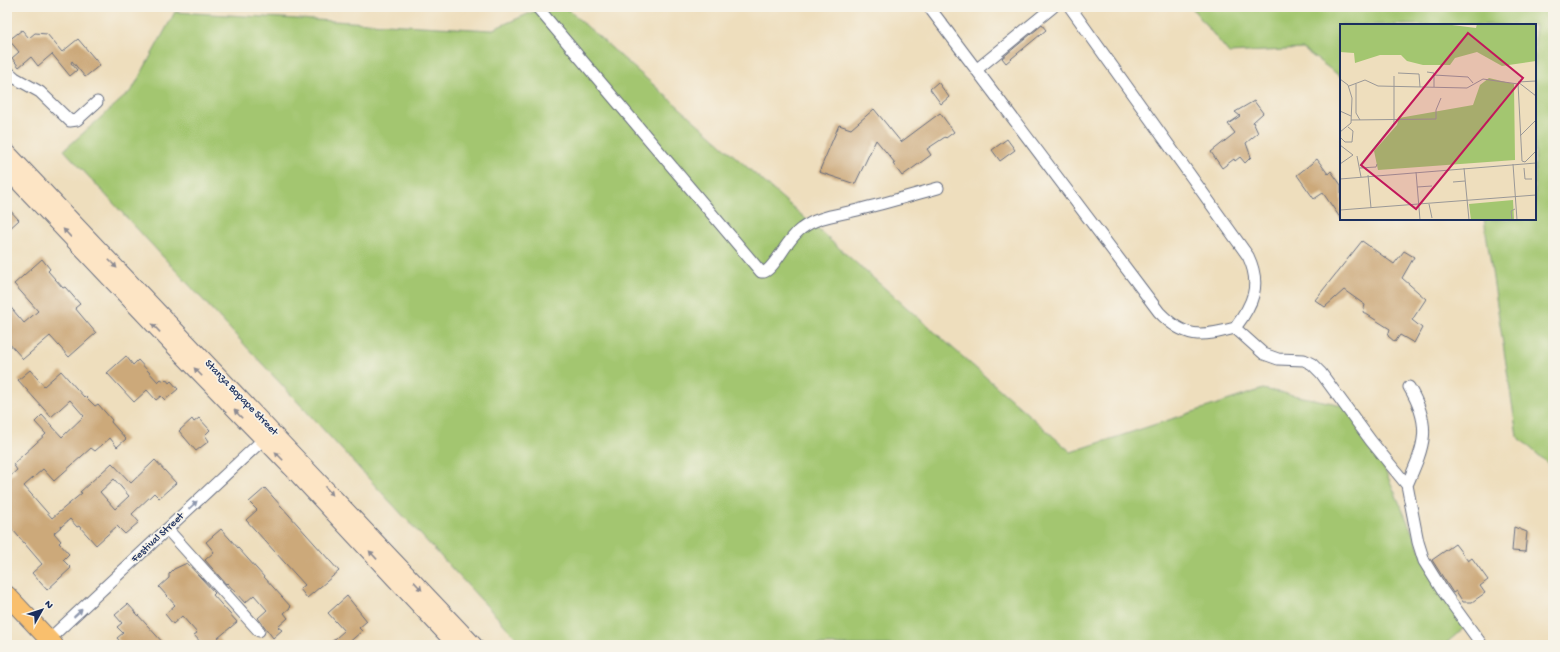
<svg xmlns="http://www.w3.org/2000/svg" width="1560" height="652" font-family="'Gochi Hand',sans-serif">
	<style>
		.grass { fill: #a3c670; stroke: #5f7a67 }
		.building { fill: #cca97a; fill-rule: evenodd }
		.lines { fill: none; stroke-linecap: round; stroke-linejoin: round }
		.street-casing { stroke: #656c7f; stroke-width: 13 }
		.secondary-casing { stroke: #656c7f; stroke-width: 18 }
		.primary-casing { stroke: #656c7f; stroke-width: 20 }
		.street { stroke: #fff; stroke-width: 11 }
		.secondary { stroke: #fde5c5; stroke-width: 16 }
		.primary { stroke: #f9bf6d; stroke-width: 18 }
		.oneway { fill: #8c8a92 }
		.oneway2 { fill: #8d97ae }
		.labels { text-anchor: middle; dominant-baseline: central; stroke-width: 3.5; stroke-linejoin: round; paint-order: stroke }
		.street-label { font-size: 11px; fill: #1b2f5e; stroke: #f7f3e8 }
		.inset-road { fill: none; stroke: #9a9897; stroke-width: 1 }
		.view { fill: #c2185b; fill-opacity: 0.15; stroke: #c2185b; stroke-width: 2 }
		.inset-edge { fill: none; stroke: #1b2f5e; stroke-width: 2 }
	</style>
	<rect width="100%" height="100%" fill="#f7f3e8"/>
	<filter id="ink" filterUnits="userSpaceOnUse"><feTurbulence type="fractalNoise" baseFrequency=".025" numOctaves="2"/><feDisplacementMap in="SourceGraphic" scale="8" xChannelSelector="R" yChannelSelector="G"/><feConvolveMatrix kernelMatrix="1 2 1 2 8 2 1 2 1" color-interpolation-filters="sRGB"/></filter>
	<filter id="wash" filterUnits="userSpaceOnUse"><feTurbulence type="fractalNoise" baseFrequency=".012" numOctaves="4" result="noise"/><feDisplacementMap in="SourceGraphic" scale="16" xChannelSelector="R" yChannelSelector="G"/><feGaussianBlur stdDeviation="0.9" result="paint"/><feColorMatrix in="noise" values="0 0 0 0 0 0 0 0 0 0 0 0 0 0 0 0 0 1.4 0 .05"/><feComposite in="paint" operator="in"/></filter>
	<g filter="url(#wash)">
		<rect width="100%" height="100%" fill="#eedebd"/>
		<!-- grass -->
		<path class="grass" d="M544,7H565L1071,452L1263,389L1358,408L1426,564L1464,628L1444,645H523L64,150L132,90L175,12L491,30Z
			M1191,7H1553V468L1517,436L1484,219H1535V25H1341V77L1303,49L1229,53Z"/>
		<g id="blocks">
			<!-- building -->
			<path class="building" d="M1042,25L1046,30L1006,63L1002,58Z
				M22,30L29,38L35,33L47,34L62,52L78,39L100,65L85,77L72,61L71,63L77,70L70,76L52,54L38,66L31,57L19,67L12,58L19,52L9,40Z
				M938,82L949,97L941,104L930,89Z
				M1254,101L1263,113L1253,122L1258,133L1246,143L1251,157L1245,163L1240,157L1235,161L1234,159L1222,168L1211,152L1235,133L1228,124L1240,116L1235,112Z
				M874,109L901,142L940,113L954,132L946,138L945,137L927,149L931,155L902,176L893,164L895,163L876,140L855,184L819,172L839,125L851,129Z
				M1007,139L1015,150L1000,161L992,150Z
				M1317,159L1328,174L1331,171L1341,185V219L1323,193L1314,199L1297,175Z
				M7,207L19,220L7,231Z
				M1362,241L1394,264L1404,251L1414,257L1402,278L1426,299L1412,320L1422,328L1414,343L1400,335L1395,342L1388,336L1390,329L1363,312L1365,305L1344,290L1325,307L1315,300Z
				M42,259L50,269L48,271L63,288L65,287L80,304L75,308L96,333L69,357L50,336L23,359L7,341V303L24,323L38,311L14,284Z
				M126,356L133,365L138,360L158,382L161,379L164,381L166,379L169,383L171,381L178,389L165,400L161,396L156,400L147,390L134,402L107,373Z
				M30,370L44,386L61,371L84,397L85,396L95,406L98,404L112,420L111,422L126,439L117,447L110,438L95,451L91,448L54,481L43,469L24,486L52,518L82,493L80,492L112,463L131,483L155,460L176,483L159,498L154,493L132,514L139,522L125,534L117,526L96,545L79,526L77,527L70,519L54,533L61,541L59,543L69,554L63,560L71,568L47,590L32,573L42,564L7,523V479L17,470L13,464L46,434L35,422L42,415L62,437L84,416L70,400L51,417L18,380ZM114,479L129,496L115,509L100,492Z
				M199,418L210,430L205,435L209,441L196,451L179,431L192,419L194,422Z
				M265,488L339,571L307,598L300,589L305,585L246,520L257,510L249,502Z
				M1514,527L1527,532L1525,552L1512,551Z
				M221,529L291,607L284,613L288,618L278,627L282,630L273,638L258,618L267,610L254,595L245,603L227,583L226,584L205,560L214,552L206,542Z
				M1455,544L1468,561L1472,558L1488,580L1480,586L1485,593L1472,602H1463L1456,591L1453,593L1432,560Z
				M187,563L215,593L213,595L237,622L218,638L224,645H203L194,635L197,633L182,616L173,624L165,614L175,605L159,587L169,578V574L174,569Z
				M347,596L367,621L359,628L362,631L346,645H328L344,631L328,613Z
				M128,604L165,645H123L117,638L123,633L117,627L122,623L115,615Z"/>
		</g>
	</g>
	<g filter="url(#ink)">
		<use href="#blocks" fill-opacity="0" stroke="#656c7f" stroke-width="1"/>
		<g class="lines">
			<defs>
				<path id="street" d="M537,7L761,272H764C775,268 787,239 801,229C819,215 841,215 861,209C887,203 912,195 938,188
					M929,7L1159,312C1185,339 1201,337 1235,328L1264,354L1278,359L1304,360L1312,364L1321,373L1371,441L1407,485L1418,542L1424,561L1442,590L1482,645
					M1070,7L1248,256C1262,285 1253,304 1235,328
					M976,70L1053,7
					M7,71L15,78L40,92L70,121L77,120L97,102
					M1407,485C1424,446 1433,427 1409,387
					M167,529L259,631
					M45,643L268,435"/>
				<path id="secondary" d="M7,152L474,645
					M7,170L183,356L295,472L456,645"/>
				<path id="primary" d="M7,595L54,645"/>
			</defs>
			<!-- street casing -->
			<use href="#street" class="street-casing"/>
			<!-- secondary casing -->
			<use href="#secondary" class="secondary-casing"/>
			<!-- primary casing -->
			<use href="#primary" class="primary-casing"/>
			<!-- street -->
			<use href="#street" class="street"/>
			<!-- secondary -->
			<use href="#secondary" class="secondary"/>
			<!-- primary -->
			<use href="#primary" class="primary"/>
		</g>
		<!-- one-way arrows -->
		<defs><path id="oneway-solid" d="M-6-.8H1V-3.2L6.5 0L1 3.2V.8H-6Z"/></defs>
		<g class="oneway">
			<use href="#oneway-solid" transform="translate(67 233) rotate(-133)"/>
			<use href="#oneway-solid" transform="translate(113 264) rotate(46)"/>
			<use href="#oneway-solid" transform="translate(156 328) rotate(-133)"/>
			<use href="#oneway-solid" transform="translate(198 372) rotate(-134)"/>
			<use href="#oneway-solid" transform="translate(238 414) rotate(-134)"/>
			<use href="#oneway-solid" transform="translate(279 456) rotate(-134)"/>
			<use href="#oneway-solid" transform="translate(329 491) rotate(47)"/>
			<use href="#oneway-solid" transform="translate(373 555) rotate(-133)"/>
			<use href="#oneway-solid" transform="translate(418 586) rotate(47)"/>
		</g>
		<g class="oneway2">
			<use href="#oneway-solid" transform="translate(193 505) rotate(-43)"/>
			<use href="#oneway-solid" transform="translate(78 613) rotate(-43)"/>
		</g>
	</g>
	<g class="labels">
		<!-- street labels -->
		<g class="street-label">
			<text transform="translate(241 398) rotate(46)">Stanza Bopape Street</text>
			<text transform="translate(158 538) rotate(-43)">Festival Street</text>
		</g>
	</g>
	<!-- overview -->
	<g transform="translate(1340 24)">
		<rect width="196" height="196" fill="#eedebd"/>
		<path d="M0,0H104L136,4L137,0H196V37L162,42L137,28L115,34L110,41H83L67,37L61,31H40L15,39L14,29L0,28ZM149,54L174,60L175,136L38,146L34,127L57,101L59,94L133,81L140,61Z" fill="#a3c670"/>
		<path d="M173,176L174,196H131L129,180Z" fill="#a3c670"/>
		<path class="inset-road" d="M87,48L94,49V63M58,49L79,50L80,63M94,51L128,53L133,59M0,55L8,61L12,74L11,99L0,108M178,58L196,72M178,58L196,57M178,59L182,137L185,138L196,127M16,60V89L20,96M9,62L25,56L38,62L127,64L143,55L178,60M0,87L11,92M11,96L96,95V86L101,74M180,112L196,96M0,113L5,118H12L13,107L8,103M0,121L13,131L0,140M17,132L21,153M173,140L177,196M20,141L54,99V52M20,144L36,143L37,140M124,144L129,196M184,144L185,155H192M76,148L80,196M28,151L31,184M0,155L196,139M113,158L125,157M77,163L92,162M89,180L92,194M0,186L196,171M172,196L171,187L175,185"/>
		<path class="view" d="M128,9L183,54L76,185L21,141Z"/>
		<rect width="196" height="196" class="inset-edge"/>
	</g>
	<!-- margin -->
	<rect width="1560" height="652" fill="none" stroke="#f7f3e8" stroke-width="24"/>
	<!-- north arrow -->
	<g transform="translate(42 610) rotate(51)" stroke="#f7f3e8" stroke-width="3" paint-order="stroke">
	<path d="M0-3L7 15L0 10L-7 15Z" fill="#1b2f5e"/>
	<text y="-6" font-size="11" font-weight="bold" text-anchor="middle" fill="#1b2f5e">N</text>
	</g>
</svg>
